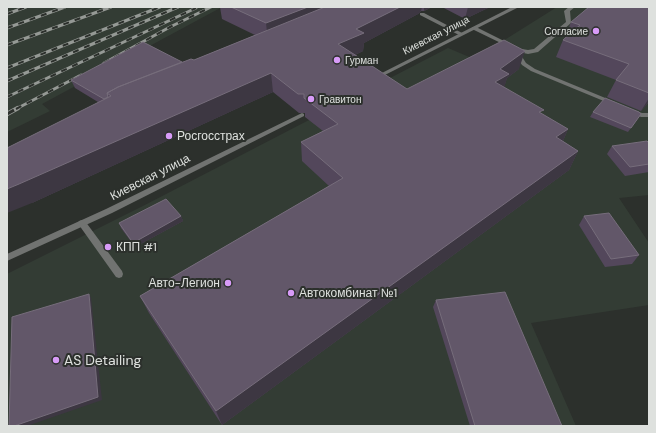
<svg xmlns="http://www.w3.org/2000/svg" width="656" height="433" font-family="'DM Sans',sans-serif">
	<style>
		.built { fill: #333c34 }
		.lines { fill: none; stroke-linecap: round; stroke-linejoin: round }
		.lane { fill: #717371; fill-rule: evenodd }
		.street { fill: #717371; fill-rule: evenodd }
		.rail-far1-casing { stroke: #959995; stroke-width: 3 }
		.rail-casing { stroke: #959995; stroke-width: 4.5 }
		.rail-far1 { stroke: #2c302c; stroke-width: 2; stroke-dasharray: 6; stroke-linecap: butt }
		.rail { stroke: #2c302c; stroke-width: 3; stroke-dasharray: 8; stroke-linecap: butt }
		.wall { fill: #53475b }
		.shaded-wall { fill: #3d3742 }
		.building { fill: #625769; stroke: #766d7b }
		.poi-dot { fill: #d89bf8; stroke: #2c302c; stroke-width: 1.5 }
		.labels { text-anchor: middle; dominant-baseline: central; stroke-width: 4; stroke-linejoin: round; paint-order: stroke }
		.far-poi-label { font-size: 10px; fill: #dee1de; stroke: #2c302c; text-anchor: start }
		.far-street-label { font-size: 10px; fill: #dee1de; stroke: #2c302c }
		.poi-label { font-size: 12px; fill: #dee1de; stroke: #2c302c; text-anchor: start }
		.street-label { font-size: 12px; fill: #dee1de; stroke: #2c302c }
		.near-poi-label { font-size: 14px; fill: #dee1de; stroke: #2c302c; text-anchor: start }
	</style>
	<rect width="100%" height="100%" fill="#2c302c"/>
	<!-- built -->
	<path class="built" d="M7,7H222L42,104L50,111L7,132Z
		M557,7H649V143L642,146L649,154V195L619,198L649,243V265L648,266L649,305L531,323L576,426H7V274L141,207L448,48L474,59Z"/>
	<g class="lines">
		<!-- lane -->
		<path class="lane" d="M569,7H575L570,11L571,23L538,52L528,54L519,52L526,63L535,69L615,102V104H611L531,71L522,65L514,53L516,52L513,50L516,48L528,50L534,49L566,22L564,11Z
			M420,13H424L464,34L459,35L420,15Z
			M472,27H476L512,45L507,46L472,29Z
			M631,109L642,113H649V117H641L629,112L628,111Z
			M82,220L85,221L122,271L123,274L122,277L119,278L116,277L79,225L78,223L79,221Z"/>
		<!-- street -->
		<path class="street" d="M512,7H519L377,79H373L372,78Z
			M302,113L304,114V116L112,213L7,261V254L106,209Z"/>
		<defs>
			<path id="rail-far1" d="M7,14L26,7
				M7,28L65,7
				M7,45L111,7
				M104,63L170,27L211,7
				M7,68L160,7
				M7,81L178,7
				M7,97L196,8
				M16,109L81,75"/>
			<path id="rail" d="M7,114L18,108"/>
		</defs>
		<!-- rail-far1 casing -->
		<use href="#rail-far1" class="rail-far1-casing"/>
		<!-- rail casing -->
		<use href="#rail" class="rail-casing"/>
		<!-- rail-far1 -->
		<use href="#rail-far1" class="rail-far1"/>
		<!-- rail -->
		<use href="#rail" class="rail"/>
	</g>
	<!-- wall -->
	<path class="wall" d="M220,7H432L424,11H421L418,14L364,43L363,51L355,55L366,62V65L407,89L519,69L507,78L504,87L542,114L568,129L563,141L578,151L569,170L222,425L149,313L140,296L329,186L302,161L301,142L323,131L305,117V113H299L273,92L32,203L98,102L75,88L71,80L194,60L255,35L222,19Z
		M442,7H490L465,19Z
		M649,7V102L641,111L607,97L616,80L556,57L563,40L565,38L571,22Z
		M593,112L638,118L628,132L590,117Z
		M649,143V172L625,176L607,154L612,146Z
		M181,216L183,221L135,247L121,228L119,223Z
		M584,216L639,255L632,264L605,267L579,225Z
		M436,300L562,426H470L433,307Z"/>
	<!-- shaded-wall -->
	<path class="shaded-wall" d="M308,7H353L268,41L266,23Z
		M400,7H422L421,11L418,14L364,43L363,51L338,63V44L356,29Z
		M424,7H432L424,11Z
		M468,7H490L465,19Z
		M525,51L519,69L507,78L503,92L495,82L500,69Z
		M271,73L273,92L32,203L7,213V189Z
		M649,98V102L641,111Z
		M568,129L560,148L556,137Z
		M578,151L569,170L222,425L216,411Z
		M181,216L183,221L135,247L133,243Z
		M89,294L91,298L102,400L27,426H14Z"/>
	<!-- building -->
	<path class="building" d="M231,7H308L266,23Z
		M325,7H400L356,29L364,33L338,44L366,62L365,63L366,65L372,66L407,89L504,40L525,51L500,69L509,74L495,82L544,110L539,112L568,129L556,137L578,151L216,411L140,296L343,178L301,142L338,124L304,98V94H298L271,73L19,184L7,189V148L111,96L107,93L118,87L191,59L194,60Z
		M589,7H649V93L616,80L629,64L563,40L580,25L571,22Z
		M143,42L182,62L118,87L107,93L108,97L104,99L71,80Z
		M605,98L639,112L641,114L631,128L593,112Z
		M647,141L649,143V164L630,167L612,146Z
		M166,199L181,216L133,243L119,223Z
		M609,213L639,255L611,259L584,216Z
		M505,292L562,426H475L436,300Z
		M89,294L98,397L14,426H9L12,317Z"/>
	<!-- markers -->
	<g class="poi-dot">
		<circle cx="596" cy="31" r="4"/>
		<circle cx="337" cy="60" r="4"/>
		<circle cx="311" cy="99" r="4"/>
		<circle cx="169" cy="136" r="4"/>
		<circle cx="108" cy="247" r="4"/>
		<circle cx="228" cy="283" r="4"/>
		<circle cx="291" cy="293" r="4"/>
		<circle cx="56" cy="360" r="4"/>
	</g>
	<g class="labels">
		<!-- far-poi labels -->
		<g class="far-poi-label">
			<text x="588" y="31" text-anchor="end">Согласие</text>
			<text x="345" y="60">Гурман</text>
			<text x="319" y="99">Гравитон</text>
		</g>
		<!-- far-street labels -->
		<g class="far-street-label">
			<text transform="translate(436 35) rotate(-27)">Киевская улица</text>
		</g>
		<!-- poi labels -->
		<g class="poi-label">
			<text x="177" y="136">Росгосстрах</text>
			<text x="116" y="247">КПП #1</text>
			<text x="220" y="283" text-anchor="end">Авто-Легион</text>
			<text x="299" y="293">Автокомбинат №1</text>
		</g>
		<!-- street labels -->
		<g class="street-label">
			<text transform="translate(150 177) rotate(-27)">Киевская улица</text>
		</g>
		<!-- near-poi labels -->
		<g class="near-poi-label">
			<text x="64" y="360">AS Detailing</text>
		</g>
	</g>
	<!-- border -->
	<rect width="656" height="433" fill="none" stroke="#dee1de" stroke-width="16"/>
</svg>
